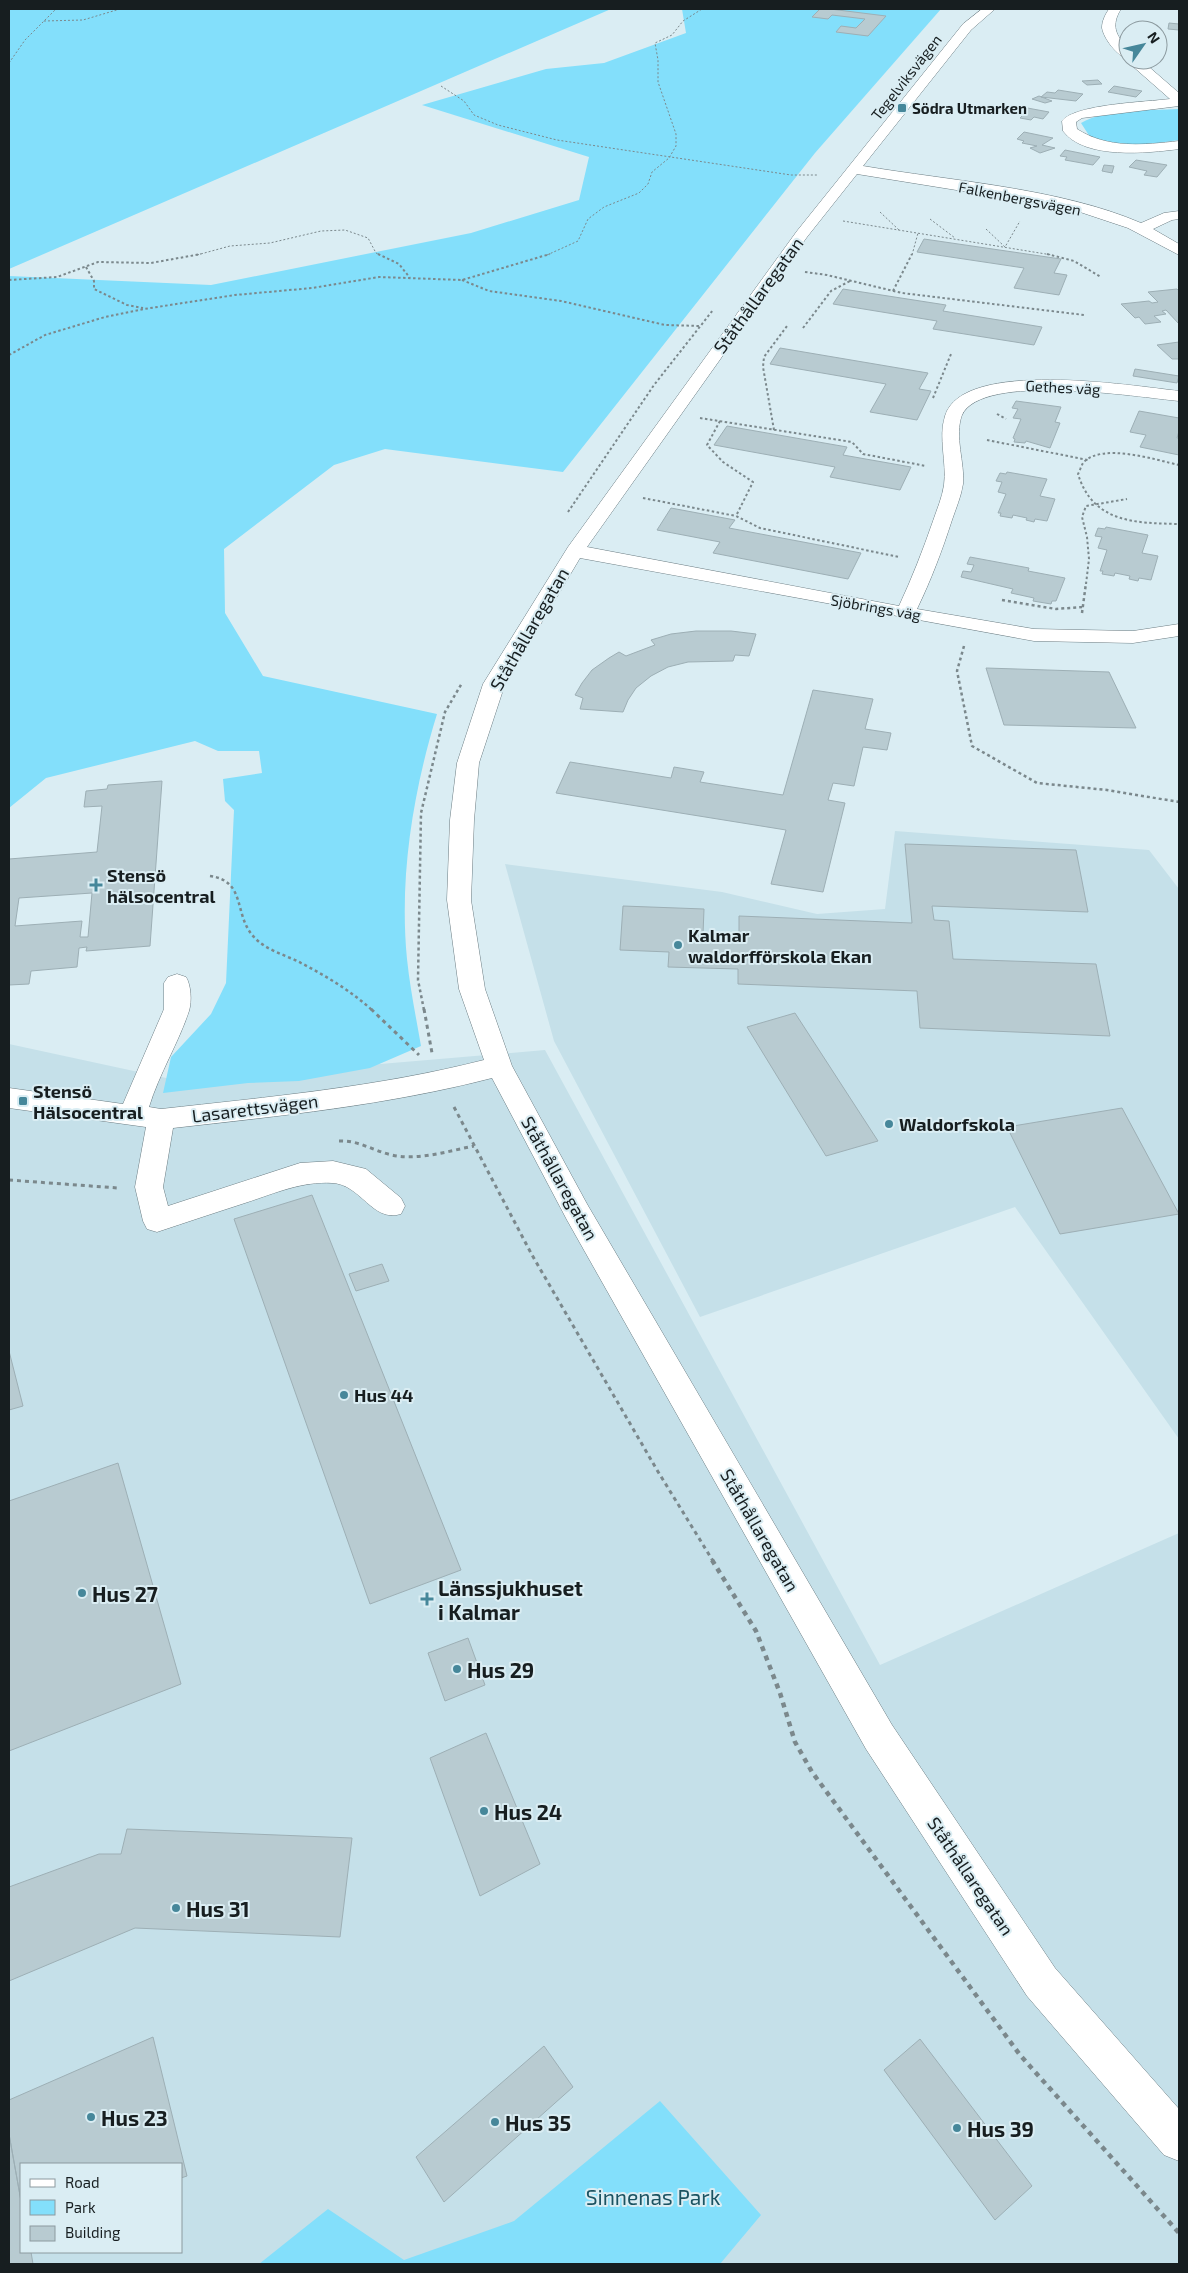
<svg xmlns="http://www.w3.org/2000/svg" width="1188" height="2273" font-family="'Exo 2',sans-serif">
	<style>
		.built { fill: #c5e0e9; fill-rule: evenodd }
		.green { fill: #83dffb }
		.building { fill: #b8cbd1; stroke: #9dafb5; fill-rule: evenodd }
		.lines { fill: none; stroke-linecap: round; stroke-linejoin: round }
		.minor-casing { stroke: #6c7d83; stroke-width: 1 }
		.path-far4 { stroke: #7b888c; stroke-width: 1; stroke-dasharray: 2 2; stroke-linecap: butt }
		.path-far3 { stroke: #7b888c; stroke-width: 2; stroke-dasharray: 2.5 2.5; stroke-linecap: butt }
		.path-far2 { stroke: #7b888c; stroke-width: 2.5; stroke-dasharray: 3 3; stroke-linecap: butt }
		.path-far1 { stroke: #7b888c; stroke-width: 3; stroke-dasharray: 4 4; stroke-linecap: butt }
		.path { stroke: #7b888c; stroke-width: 4.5; stroke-dasharray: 5 5; stroke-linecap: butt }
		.minor { fill: #fff; fill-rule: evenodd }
		.poi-dot { fill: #46879a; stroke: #daedf3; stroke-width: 2 }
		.labels { text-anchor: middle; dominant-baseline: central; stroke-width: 4; stroke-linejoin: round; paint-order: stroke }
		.far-street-label { font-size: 15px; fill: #171e20; stroke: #daedf3 }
		.far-poi-label { font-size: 15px; font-weight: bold; fill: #171e20; stroke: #daedf3; text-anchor: start }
		.street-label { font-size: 18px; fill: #171e20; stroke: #daedf3 }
		.poi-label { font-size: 18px; font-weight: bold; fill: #171e20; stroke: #daedf3; text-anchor: start }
		.near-poi-label { font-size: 21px; font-weight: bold; fill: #171e20; stroke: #daedf3; text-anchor: start }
		.near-park-label { font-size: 21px; fill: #1b5362; stroke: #daedf3 }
	</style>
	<rect width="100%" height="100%" fill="#daedf3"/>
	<!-- built -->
	<path class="built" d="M895,831L1149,850L1179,889V1439L1015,1207L700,1317L554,1041L505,864L722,892L817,914L885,909Z
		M9,1044L180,1081L545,1050L880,1665L1179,1533V2264H9ZM21,2164H181V2252H21Z"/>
	<!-- green -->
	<path class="green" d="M9,9H611L9,269Z
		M682,9H941L815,153L563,472L385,449L334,465L224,549L225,613L263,676L437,714C413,792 399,877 407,959C410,988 416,1017 421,1046L370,1068L299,1081L248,1083L163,1093L171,1057L211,1014L226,983L234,810L225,801L223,779L262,773L259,751H218L195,741L46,778L9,808V276L211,285L471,233L579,200L589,157L422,105L546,69L604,63L686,33Z
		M1178,109L1179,140L1144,145H1121L1090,137L1081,123C1106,108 1150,111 1178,109Z
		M660,2101L761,2215L720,2264H259L328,2209L404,2260L514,2221Z"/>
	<!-- building -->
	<path class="building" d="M820,9H830L886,16L868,36L836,32L841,26L856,28L865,19L832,15L828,19L812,17Z
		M1169,23L1179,24V30L1168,29Z
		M1098,80L1102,84L1087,85L1082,81Z
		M1114,86L1142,91L1136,97L1108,92Z
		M1058,90L1083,94L1076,101L1041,97L1047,92L1055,93Z
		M1039,96L1052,101L1045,103L1032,99Z
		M1022,107L1049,112L1043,119L1034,117L1031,120L1020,118L1023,115L1015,114Z
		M1024,132L1053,138L1042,145L1055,148L1040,153L1030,148L1037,146L1022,143L1024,141L1017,139Z
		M1065,150L1100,157L1093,165L1065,160L1067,157L1060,156Z
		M1136,160L1167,165L1157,177L1144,175L1147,171L1129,167Z
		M1104,165L1114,166L1112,173L1102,171Z
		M924,239L1061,259L1054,273L1067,275L1059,295L1014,288L1024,268L917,252Z
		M843,289L946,305L943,311L1042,327L1034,345L933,329L937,321L833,304Z
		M1177,289L1179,291V324L1166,310L1162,311L1166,314L1154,316L1161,322L1145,324L1139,317L1135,318L1121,304L1149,301L1152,303L1158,302L1148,292Z
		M1179,342V359H1172L1157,345Z
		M780,348L928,373L919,389L931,391L917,420L870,412L886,384L770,364Z
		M1135,369L1179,376L1177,383L1133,376Z
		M1016,401L1061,407L1055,422L1060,423L1050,448L1026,441L1025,443L1014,442L1015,439L1013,438L1021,419L1013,418L1018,409L1012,408Z
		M1139,411L1179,418V431L1177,438H1179V455L1140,447L1146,435L1130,432Z
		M727,426L847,447L843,455L911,467L900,490L830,477L835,467L714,445Z
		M1007,472L1047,479L1040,496L1055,499L1047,521L1035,519L1034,522L1026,520L1027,518L1013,515L1012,518L1000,516L1001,513H998L1006,494L998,492L1002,482L996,481L1000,473L1006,474Z
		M671,508L735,520L729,528L861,553L848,579L713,553L720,542L657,530Z
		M1106,527L1148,535L1142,553L1158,556L1151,580L1139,578L1138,581L1129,579L1130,576L1115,573L1114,576L1102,574L1103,571H1100L1107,550L1098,548L1102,537L1095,536L1098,528L1105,529Z
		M970,557L1029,568L1028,571L1065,578L1056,601H1052L1051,604L1033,601L1034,598L1011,593L1013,589L961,577L963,571L971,572L974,565L967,564Z
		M696,631H731L756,634L749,656L735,655L733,661L688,662L668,667L651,676L636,688L628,700L623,712L580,709L583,698L575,695L582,683L592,670L609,658L619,652L626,656L655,645L651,640L671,634Z
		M986,668L1109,672L1136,728L1004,725Z
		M813,690L873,699L865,729L891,733L887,750L863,747L854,786L833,783L828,800L845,803L823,892L771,884L786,830L556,793L570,762L671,778L674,767L704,772L700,782L783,795Z
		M162,781L150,946L86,951L87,947L79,948L77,967L31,971L29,984L9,985V859L97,852L102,806L84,807L86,791L107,789L108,785ZM92,893L88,937H80L82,921L15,926L19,898Z
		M905,844L1076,850L1088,912L932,906L934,920L949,921L953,959L1096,964L1110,1036L920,1028L917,991L738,984V969L668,967L669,952L620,950L623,906L704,909L703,934L739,936V916L912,923Z
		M795,1013L878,1141L826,1156L747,1027Z
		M1122,1108L1179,1214L1060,1234L1007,1127Z
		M312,1195L461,1570L370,1604L234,1219Z
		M382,1264L389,1281L356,1291L349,1274Z
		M9,1351L23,1406L9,1410Z
		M118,1463L181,1684L9,1751V1501Z
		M468,1638L485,1685L445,1701L428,1653Z
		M486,1733L540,1864L480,1896L430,1758Z
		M127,1829L352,1838L340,1937L135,1928L9,1981V1887L99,1854H121Z
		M153,2037L187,2176L181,2178V2164H21V2201L9,2134V2100Z
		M920,2039L1032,2186L995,2220L884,2070Z
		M544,2046L573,2087L444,2202L416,2157Z
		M9,2134L21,2201V2252H31L33,2264H9Z"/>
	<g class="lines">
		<defs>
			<path id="minor" d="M982,9H995L971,30L863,166C951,181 1060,188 1141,223L1164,213L1179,211V219L1172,220L1153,229L1179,244V255L1128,228L1080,212L1006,198L857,174L807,237L587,547L899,606C912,578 923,550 933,521C937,509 942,498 944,485C947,462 938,438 945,416C962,358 1133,386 1179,391V401C1138,397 982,372 962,415C954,436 965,463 963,484C961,497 956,508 952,520C942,551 931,580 917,609L1034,629L1133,631L1179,624V636L1133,643L1034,641L580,558L505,684L479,763L474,820L471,900L485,989L512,1066L587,1204L892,1725L1055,1968L1179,2109V2161L1164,2155L1027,1996L866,1749L567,1220L492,1078C388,1105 280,1116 173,1128L163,1187L168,1206L300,1163L333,1161L366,1169L401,1198L405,1206L401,1214C372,1223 361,1184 332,1183C303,1181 275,1193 248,1202C217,1212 187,1222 157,1232L147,1229L143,1221L135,1187L146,1127L9,1108V1088L123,1104L164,1009V983L168,977L177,974L186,977C191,985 192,1001 189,1011C179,1042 159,1074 149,1107L161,1109C269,1097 378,1087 484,1060L459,989L447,900L450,820L457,763L483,684L568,547L797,231L963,24Z
				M1109,9H1121C1111,25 1115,35 1128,48V60H1141L1179,93V106L1082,118L1076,122L1077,129C1108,149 1143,145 1179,141V149C1148,153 1085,160 1063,131L1062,121C1075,104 1147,102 1170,99L1129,63L1128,59C1117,56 1104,39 1102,28C1102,21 1105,15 1109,9Z"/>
		</defs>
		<!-- minor casing -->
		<use href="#minor" class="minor-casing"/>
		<!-- path-far4 -->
		<path class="path-far4" d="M44,21L83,20L120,9
			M9,63L25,40L56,9
			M441,86L464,101L474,115L498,125L557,140L791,175H817
			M880,212L899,230
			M930,219L955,238
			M843,221L1052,255
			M986,229L1005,247L1020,221
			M197,255L230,246L270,243L321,231L345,230L368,238L376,253L380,255
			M547,255L578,241L588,219L604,207L639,193L648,184L652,172L669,158L676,146V134L658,82V60L655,43L672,35L683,21L702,9
			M912,255L918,233"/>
		<!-- path-far3 -->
		<path class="path-far3" d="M378,254L399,264L410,278
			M1047,254L1074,261L1101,277
			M86,267L94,281V289L127,305L143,308
			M805,272L827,275L902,293L1084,315
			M9,280L57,277L98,262L151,263L201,254
			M462,280L489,291L561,301L665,325L700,326
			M893,291L912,254
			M803,328L831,291L850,281
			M9,355L45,335L105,317L144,309L235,295L312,288L379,277L462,280L550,254
			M933,398L951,354
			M997,414L1006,419
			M700,418L852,442L863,454L926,466
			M720,421L707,445L723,462L753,482L736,516
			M774,430L763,367L764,357L787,326
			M987,440L1088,460
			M1179,465C1156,460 1101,442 1083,463C1081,466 1080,471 1078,474C1093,523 1135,523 1179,524
			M643,498L736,516L760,528L899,557
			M568,512L654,385L713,310
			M1086,584L1089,559L1087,537L1082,517L1086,506L1127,499"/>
		<!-- path-far2 -->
		<path class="path-far2" d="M1002,600L1056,609L1082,607
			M1082,613L1086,583
			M964,646L957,671L972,746L1037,783L1107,790L1179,802
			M210,876C247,881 233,915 254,937C265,950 286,955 301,963C326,976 351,991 372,1010
			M424,1010L418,980L421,813L445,712L462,683"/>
		<!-- path-far1 -->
		<path class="path-far1" d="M371,1009L419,1055
			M424,1009L432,1053
			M454,1107L532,1255L657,1470L713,1561
			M339,1141C359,1140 373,1151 392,1155C418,1161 448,1151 474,1146
			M9,1180L118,1188"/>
		<!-- path -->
		<path class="path" d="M712,1560L756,1631L780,1693L795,1742L812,1772L1020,2055L1179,2233"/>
		<!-- minor -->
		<use href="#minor" class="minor"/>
	</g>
	<!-- markers -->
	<g class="poi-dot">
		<rect x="897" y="103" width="10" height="10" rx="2.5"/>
		<path d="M93.5 877.5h5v5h5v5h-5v5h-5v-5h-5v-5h5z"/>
		<circle cx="678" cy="945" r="5"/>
		<rect x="18" y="1096" width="10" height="10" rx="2.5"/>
		<circle cx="889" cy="1124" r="5"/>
		<circle cx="344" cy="1395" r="5"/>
		<circle cx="82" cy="1593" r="5"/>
		<path d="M424.5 1591.5h5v5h5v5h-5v5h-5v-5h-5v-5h5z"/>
		<circle cx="457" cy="1669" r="5"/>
		<circle cx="484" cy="1811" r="5"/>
		<circle cx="176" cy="1908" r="5"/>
		<circle cx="91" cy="2117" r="5"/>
		<circle cx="495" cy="2122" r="5"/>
		<circle cx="957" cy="2128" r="5"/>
	</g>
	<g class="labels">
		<!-- far-street labels -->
		<g class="far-street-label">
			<text transform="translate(906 77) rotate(-52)">Tegelviksvägen</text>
			<text transform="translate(1020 198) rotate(11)">Falkenbergsvägen</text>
			<text transform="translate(1063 387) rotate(3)">Gethes väg</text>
			<text transform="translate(876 607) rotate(10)">Sjöbrings väg</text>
		</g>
		<!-- far-poi labels -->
		<g class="far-poi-label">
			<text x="912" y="108">Södra Utmarken</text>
		</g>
		<!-- street labels -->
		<g class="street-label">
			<text transform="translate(758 295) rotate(-54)">Ståthållaregatan</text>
			<text transform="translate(529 629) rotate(-60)">Ståthållaregatan</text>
			<text transform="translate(255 1108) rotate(-7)">Lasarettsvägen</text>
			<text transform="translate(560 1178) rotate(61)">Ståthållaregatan</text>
			<text transform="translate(760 1530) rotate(60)">Ståthållaregatan</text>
			<text transform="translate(971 1876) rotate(56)">Ståthållaregatan</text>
		</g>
		<!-- poi labels -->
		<g class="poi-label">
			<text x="107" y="875">Stensö<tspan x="107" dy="21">hälsocentral</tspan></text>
			<text x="688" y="935">Kalmar<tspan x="688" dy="21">waldorfförskola Ekan</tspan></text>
			<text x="33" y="1091">Stensö<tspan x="33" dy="21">Hälsocentral</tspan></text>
			<text x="899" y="1124">Waldorfskola</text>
			<text x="354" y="1395">Hus 44</text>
		</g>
		<!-- near-poi labels -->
		<g class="near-poi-label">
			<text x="438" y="1587">Länssjukhuset<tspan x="438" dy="24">i Kalmar</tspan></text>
			<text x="92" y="1593">Hus 27</text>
			<text x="467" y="1669">Hus 29</text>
			<text x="494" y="1811">Hus 24</text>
			<text x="186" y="1908">Hus 31</text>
			<text x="101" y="2117">Hus 23</text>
			<text x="505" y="2122">Hus 35</text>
			<text x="967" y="2128">Hus 39</text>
		</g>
		<!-- near-park labels -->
		<g class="near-park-label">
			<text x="653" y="2196">Sinnenas Park</text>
		</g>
	</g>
	<!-- border -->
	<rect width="1188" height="2273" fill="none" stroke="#171e20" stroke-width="20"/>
	<!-- legend -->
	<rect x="20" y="2163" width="162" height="90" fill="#daedf3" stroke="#8c9a9f"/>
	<rect x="30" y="2179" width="25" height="8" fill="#ffffff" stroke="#8c9a9f"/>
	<text x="65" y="2188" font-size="15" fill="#171e20">Road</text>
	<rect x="30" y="2200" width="25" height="15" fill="#83dffb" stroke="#8c9a9f"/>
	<text x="65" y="2213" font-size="15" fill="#171e20">Park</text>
	<rect x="30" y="2226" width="25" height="15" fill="#b8cbd1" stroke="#8c9a9f"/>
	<text x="65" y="2238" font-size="15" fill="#171e20">Building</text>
	<!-- north arrow -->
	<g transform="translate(1143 45) rotate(56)"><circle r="24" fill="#daedf3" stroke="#8c9a9f"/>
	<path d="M0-4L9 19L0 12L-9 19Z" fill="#46879a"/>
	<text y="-8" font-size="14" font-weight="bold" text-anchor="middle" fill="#171e20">N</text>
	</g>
</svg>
